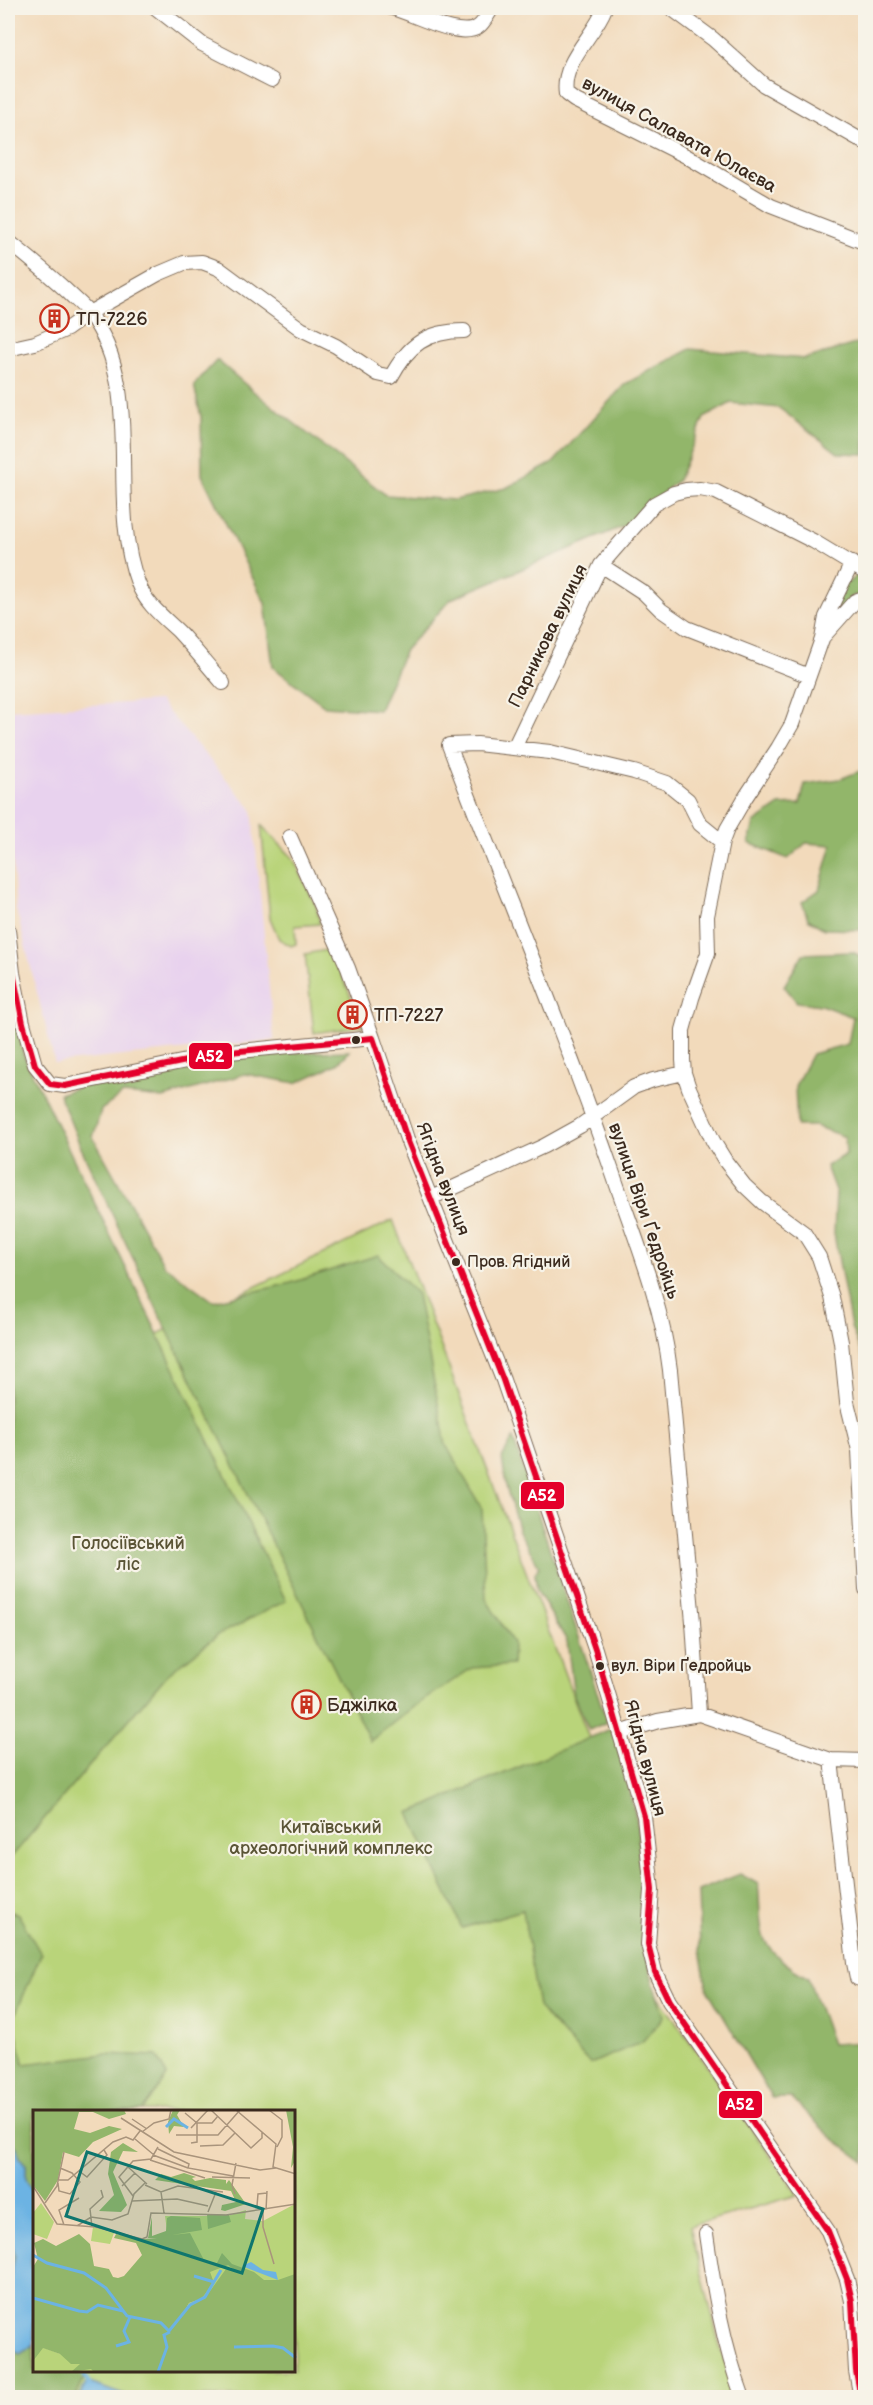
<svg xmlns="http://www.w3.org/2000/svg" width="873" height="2405" font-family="'Balsamiq Sans',sans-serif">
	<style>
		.built { fill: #e8d2ee }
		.green { fill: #b9d47a; stroke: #7a7f4c; stroke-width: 1.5; fill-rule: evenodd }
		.forest { fill: #92b66a; stroke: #667044; stroke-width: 1.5 }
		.water { fill: #6cb3e3; stroke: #546e80; stroke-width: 1.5 }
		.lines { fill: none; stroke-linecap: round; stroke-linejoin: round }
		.stream { stroke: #6cb3e3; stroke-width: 4 }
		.minor-casing { stroke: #7b6855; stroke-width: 16 }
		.minor { stroke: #fff; stroke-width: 14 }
		.bus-1-casing { stroke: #f7f3e8; stroke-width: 10 }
		.bus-1 { stroke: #e4002b; stroke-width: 6 }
		.bus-dot { fill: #3b2a1e; stroke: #f7f3e8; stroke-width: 2 }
		.labels { text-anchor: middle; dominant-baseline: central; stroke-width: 4.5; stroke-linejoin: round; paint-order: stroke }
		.bus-label { font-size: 16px; fill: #3b2a1e; stroke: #f7f3e8; text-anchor: start }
		.street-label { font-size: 18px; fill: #3b2a1e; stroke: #f7f3e8 }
		.poi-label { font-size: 18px; fill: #3b2a1e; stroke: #f7f3e8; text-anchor: start }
		.park-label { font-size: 18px; fill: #5a5435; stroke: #f7f3e8 }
		.inset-river { fill: none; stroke: #6cb3e3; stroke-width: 3 }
		.inset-road { fill: none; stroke: #a9947c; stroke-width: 1.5 }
		.view { fill: #0f766e; fill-opacity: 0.15; stroke: #0f766e; stroke-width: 3 }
		.inset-edge { fill: none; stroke: #3b2a1e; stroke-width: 3 }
		.line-badge { stroke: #f7f3e8; stroke-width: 2 }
		.badge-label { font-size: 16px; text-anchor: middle; font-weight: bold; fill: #fff }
	</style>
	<rect width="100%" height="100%" fill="#f7f3e8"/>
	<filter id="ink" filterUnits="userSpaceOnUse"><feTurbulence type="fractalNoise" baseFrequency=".0167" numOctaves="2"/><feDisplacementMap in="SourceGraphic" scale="12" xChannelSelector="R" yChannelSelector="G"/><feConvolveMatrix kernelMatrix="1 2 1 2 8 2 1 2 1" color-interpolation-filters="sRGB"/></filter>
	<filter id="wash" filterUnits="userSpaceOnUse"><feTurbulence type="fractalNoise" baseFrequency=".008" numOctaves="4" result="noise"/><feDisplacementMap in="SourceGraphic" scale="24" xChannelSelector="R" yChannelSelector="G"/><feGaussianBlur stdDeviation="1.35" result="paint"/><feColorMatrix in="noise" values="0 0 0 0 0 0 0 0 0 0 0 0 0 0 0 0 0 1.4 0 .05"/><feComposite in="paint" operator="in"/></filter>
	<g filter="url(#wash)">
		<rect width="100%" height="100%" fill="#f2dabb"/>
		<!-- built -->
		<path class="built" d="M159,701L252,809L274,1040L55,1063L16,909L8,783V710Z"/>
		<!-- green -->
		<path class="green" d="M261,825L293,858L316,906L320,924L295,926L296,944L291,946L279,939L270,918Z
			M331,949L363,1026L314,1033L305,954Z
			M393,1220L640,1873L652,1988L798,2195L690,2226L721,2351L738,2397H8V1831L137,1344ZM34,2111H294V2370H34Z"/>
		<!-- forest -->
		<path class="forest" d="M865,341V454L838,453L779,408L731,403L704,418L678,480L624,526L451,599L405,650L379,710L325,706L273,667L265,603L202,475L201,417L194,385L217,360L253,391L386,495L455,500L506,488L553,463L625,384L690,349L805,359Z
			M860,573L865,577V593L853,596L827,620L844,586Z
			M865,769V930L824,929L808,919L802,902L819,890L832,845L806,843L788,859L749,843L754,823L780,805L800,804L805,784L840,779Z
			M853,952L866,960L865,1363L851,1327L834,1234L836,1193L826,1166L846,1154L845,1137L815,1126H797L795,1086L812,1054L848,1044L853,1017L821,1005L797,1002L784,986L803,954Z
			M8,969L23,1054L286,1601L218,1635L167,1675L8,1861Z
			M350,1051L337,1064L296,1083L245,1074L163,1098L123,1094L101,1110L93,1137L164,1265L213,1301L291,1283L378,1255L417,1294L446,1445L482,1509L486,1599L513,1643L512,1665L472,1668L412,1708L370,1741L162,1320L82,1150L59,1094L87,1084L212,1061L277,1053Z
			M513,1438L607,1722L589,1730L574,1696L567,1641L537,1591L535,1574L539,1566L519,1531L506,1486L502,1458Z
			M613,1728L637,1821L644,1944L654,1986L664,2016L642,2042L590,2064L538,2007L523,1910L462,1928L409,1813Z
			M740,1874L758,1884C760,1897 759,1926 763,1936C769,1953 793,1970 808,1978L832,2044L865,2042V2162L830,2136L791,2098H772L707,1989L700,1950L698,1891Z
			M8,1911L18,1914L41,1954L13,2020L24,2064L105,2054L157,2056L167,2076L142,2111H34V2194L26,2179V2165L20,2158L17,2148L8,2138Z
			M8,2230L15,2255L8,2288Z
			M34,2345V2370L85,2371L86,2374L76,2397H8V2348L20,2354Z"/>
		<!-- water -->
		<path class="water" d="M8,2138L17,2148L20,2158L26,2165V2179L34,2194V2245L31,2262L34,2282V2345L20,2354L8,2348V2288L15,2255L8,2230Z
			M87,2382L129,2397H79Z"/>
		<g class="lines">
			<!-- stream -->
			<path class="stream" d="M82,2370L90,2386"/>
		</g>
	</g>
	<g filter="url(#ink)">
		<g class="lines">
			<defs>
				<path id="minor" d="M156,8L202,44L272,80
					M392,8C413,13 459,40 478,27C484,23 488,14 492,8
					M605,8C594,37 561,61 566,94L574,100L686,156L771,206L866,243
					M671,8L713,39L764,85L866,143
					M8,241C29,258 50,275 70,294C76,300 84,306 89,313C147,391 105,497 138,583C145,603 163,617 178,631C194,648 208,666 223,683
					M8,349L35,343L67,329L89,313L158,274L184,263L202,262L218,268L301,329L336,346L378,374L391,377C408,345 427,331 464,331
					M852,563L826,617L822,639L792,724L778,748L745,798L727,829L722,842L707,916L708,953L692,998L683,1030V1060L684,1073L689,1088L713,1141L726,1162L744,1185L762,1202L804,1233L819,1257L832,1297L841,1342L847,1402L859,1450L866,1589
					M601,565L644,593L661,610L687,628L809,676
					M822,638L855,601L866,597
					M514,748L601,565L654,504L674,493L686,490L700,489L716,492L813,541L866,573
					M290,837L348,968L373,1038
					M8,930L13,973L23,1023L35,1065L50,1084L65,1086L230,1052L373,1038L407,1139L503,1380L595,1649L644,1816L652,1890L648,1944L655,1972L669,2001L828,2231L847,2279L852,2301L856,2371L861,2398
					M431,1198L544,1146L580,1126L634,1087L653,1080L684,1073
					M699,1714L693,1622L670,1370C662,1302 635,1238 613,1174C563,1029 503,888 449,745L477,744L550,752L634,772L667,783L688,800L700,824L722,842
					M620,1733L658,1721L699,1714L831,1760L866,1761
					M831,1760L854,1963L857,1978L866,1981
					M706,2234C714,2290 723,2344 743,2398"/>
			</defs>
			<!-- minor casing -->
			<use href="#minor" class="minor-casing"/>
			<!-- minor -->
			<use href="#minor" class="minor"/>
			<defs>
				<path id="bus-1" d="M8,930L13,973L23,1023L35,1065L50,1084L65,1086L230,1052L373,1038L407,1139L503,1380L595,1649L644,1816L652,1890L648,1944L655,1972L669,2001L828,2231L847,2279L852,2301L856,2371L861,2398"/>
			</defs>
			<!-- bus-1 casing -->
			<use href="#bus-1" class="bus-1-casing"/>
			<!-- bus-1 -->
			<use href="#bus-1" class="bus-1"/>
		</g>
	</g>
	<!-- icons -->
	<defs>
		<symbol id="building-ring" viewBox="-11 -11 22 22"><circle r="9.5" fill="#f7f3e8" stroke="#c8321e" stroke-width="1.5"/><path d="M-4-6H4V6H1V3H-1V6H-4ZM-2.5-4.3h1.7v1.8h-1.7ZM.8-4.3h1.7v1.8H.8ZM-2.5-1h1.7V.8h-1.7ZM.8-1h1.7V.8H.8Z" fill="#c8321e"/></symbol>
	</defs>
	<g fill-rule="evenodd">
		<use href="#building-ring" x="38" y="302" width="33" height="33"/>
		<use href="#building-ring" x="336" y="998" width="33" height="33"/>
		<use href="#building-ring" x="290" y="1688" width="33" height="33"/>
	</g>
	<!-- markers -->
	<g class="bus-dot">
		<circle cx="356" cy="1040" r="5"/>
		<circle cx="456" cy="1262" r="5"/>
		<circle cx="600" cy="1666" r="5"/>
	</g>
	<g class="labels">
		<!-- bus labels -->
		<g class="bus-label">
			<text x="467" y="1262">Пров. Ягідний</text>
			<text x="611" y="1666">вул. Віри Ґедройць</text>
		</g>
		<!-- street labels -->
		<g class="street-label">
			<text transform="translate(679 135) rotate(29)">вулиця Салавата Юлаєва</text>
			<text transform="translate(548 636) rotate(-64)">Парникова вулиця</text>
			<text transform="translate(443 1179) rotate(69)">Ягідна вулиця</text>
			<text transform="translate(644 1211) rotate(71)">вулиця Віри Ґедройць</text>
			<text transform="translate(645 1758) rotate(75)">Ягідна вулиця</text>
		</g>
		<!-- poi labels -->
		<g class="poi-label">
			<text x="76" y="319">ТП-7226</text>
			<text x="374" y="1015">ТП-7227</text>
			<text x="327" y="1705">Бджілка</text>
		</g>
		<!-- park labels -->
		<g class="park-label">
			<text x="128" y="1543">Голосіївський<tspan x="128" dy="21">ліс</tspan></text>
			<text x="331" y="1827">Китаївський<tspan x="331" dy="21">археологічний комплекс</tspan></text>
		</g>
	</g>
	<!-- overview -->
	<g transform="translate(33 2110)">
		<rect width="262" height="262" fill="#f2dabb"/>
		<path d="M8,93L21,112L14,129L0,124V103ZM262,94V230L172,187L149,206L156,193L168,189L173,181L135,128L132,106H194L213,100L212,109L230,111ZM60,117L81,123L77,134L58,131ZM6,236L54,254L64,262H0V247Z" fill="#b9d47a"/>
		<path d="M0,0H91L93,4L76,9L60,2H46L41,19L57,23L76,16L89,19L60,32L46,47L30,42L25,70L12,91L0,75ZM140,0H147L144,5L151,17L141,16L136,24L135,12ZM253,0H262V51L258,58L260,37ZM90,33L105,42L90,41L80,62L94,95L88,102L66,101L81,85L75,64L78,42ZM151,63L163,67L159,68L162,71L177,68L193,70V74L196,70L213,94L192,101L188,100L189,95L203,92L198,81L122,70L128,64L138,67ZM150,103L196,105L198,112L175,119L174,104ZM138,106L167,108L169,120L139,125L157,123L172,152L184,153L189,143L199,154L221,162L231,170H245L262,164V262H61L58,259L38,262L47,254H38L27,244L10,238L0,251V157L5,149L1,133L10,129L23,136L46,124L57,134L61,156L76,159L80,167L85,168L91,166L109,145L103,133L81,128L83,124L111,129L124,128H115L119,107V126L133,121L134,108ZM195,155L204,162L193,159L172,188L158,195L149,206L156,193L168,189L181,173L177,162Z" fill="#92b66a" fill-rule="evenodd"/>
		<path d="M218,152L230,160L243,162L245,170L209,156Z" fill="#6cb3e3"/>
		<path class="inset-river" d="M133,17L141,9L155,18M0,145L14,153L51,163L73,178L94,206L128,213L136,221L157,195L172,187L188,160M161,166L181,172M0,188L46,201L54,202L65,195L90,201M83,236L96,232L91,221L97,207M201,237L240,236L250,238L263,248M125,262L134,237L131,225L137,222"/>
		<path class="inset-road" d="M178,0L218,38L229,28V22M203,0L243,34L240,57L263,64M236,0L249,10V27L244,37M152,3L164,13H179L185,6M88,8L141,42L227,60L243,58M99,9L114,19M158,18L175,0M109,22L121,13L136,9L138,0M143,25H185L207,0M102,29L121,45M158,33L164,32V13M167,36L190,35L202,23M125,39L156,54L155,58L200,66M120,45L155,58M117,50L172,68M95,57L114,74M46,61L54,67L74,45L71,40M179,67L217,68M26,70H35L80,32L93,27L100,30L107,21M25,73L26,81L37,84L47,72L39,63L27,58M112,75L128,82L145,76L190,82M0,76L24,114L62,117L109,129L114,127L118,103L193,105L263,94M89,76L102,63M128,82L131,103M202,84L199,75L203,53M100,86L86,67L100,51L118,49L125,37M99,91L144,89L175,96M12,93L24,76L31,42M224,96L225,84L234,83M230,100V117L241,154M233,100L234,81M175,102L183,82M31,115L26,100L46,88M44,116L58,107L79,110L95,104L101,84L112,73M59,117L57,99L70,87L68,80"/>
		<path class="view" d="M54,42L230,99L209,163L33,106Z"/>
		<rect width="262" height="262" class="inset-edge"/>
	</g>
	<g class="line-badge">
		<rect x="188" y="1042" width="45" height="28" rx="6" fill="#e4002b"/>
		<rect x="520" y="1481" width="45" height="29" rx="6" fill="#e4002b"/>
		<rect x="718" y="2090" width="45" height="29" rx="6" fill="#e4002b"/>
	</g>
	<g class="badge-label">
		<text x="210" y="1062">А52</text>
		<text x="542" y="1501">А52</text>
		<text x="740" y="2110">А52</text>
	</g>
	<!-- margin -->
	<rect width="873" height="2405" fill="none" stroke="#f7f3e8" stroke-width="30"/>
</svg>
